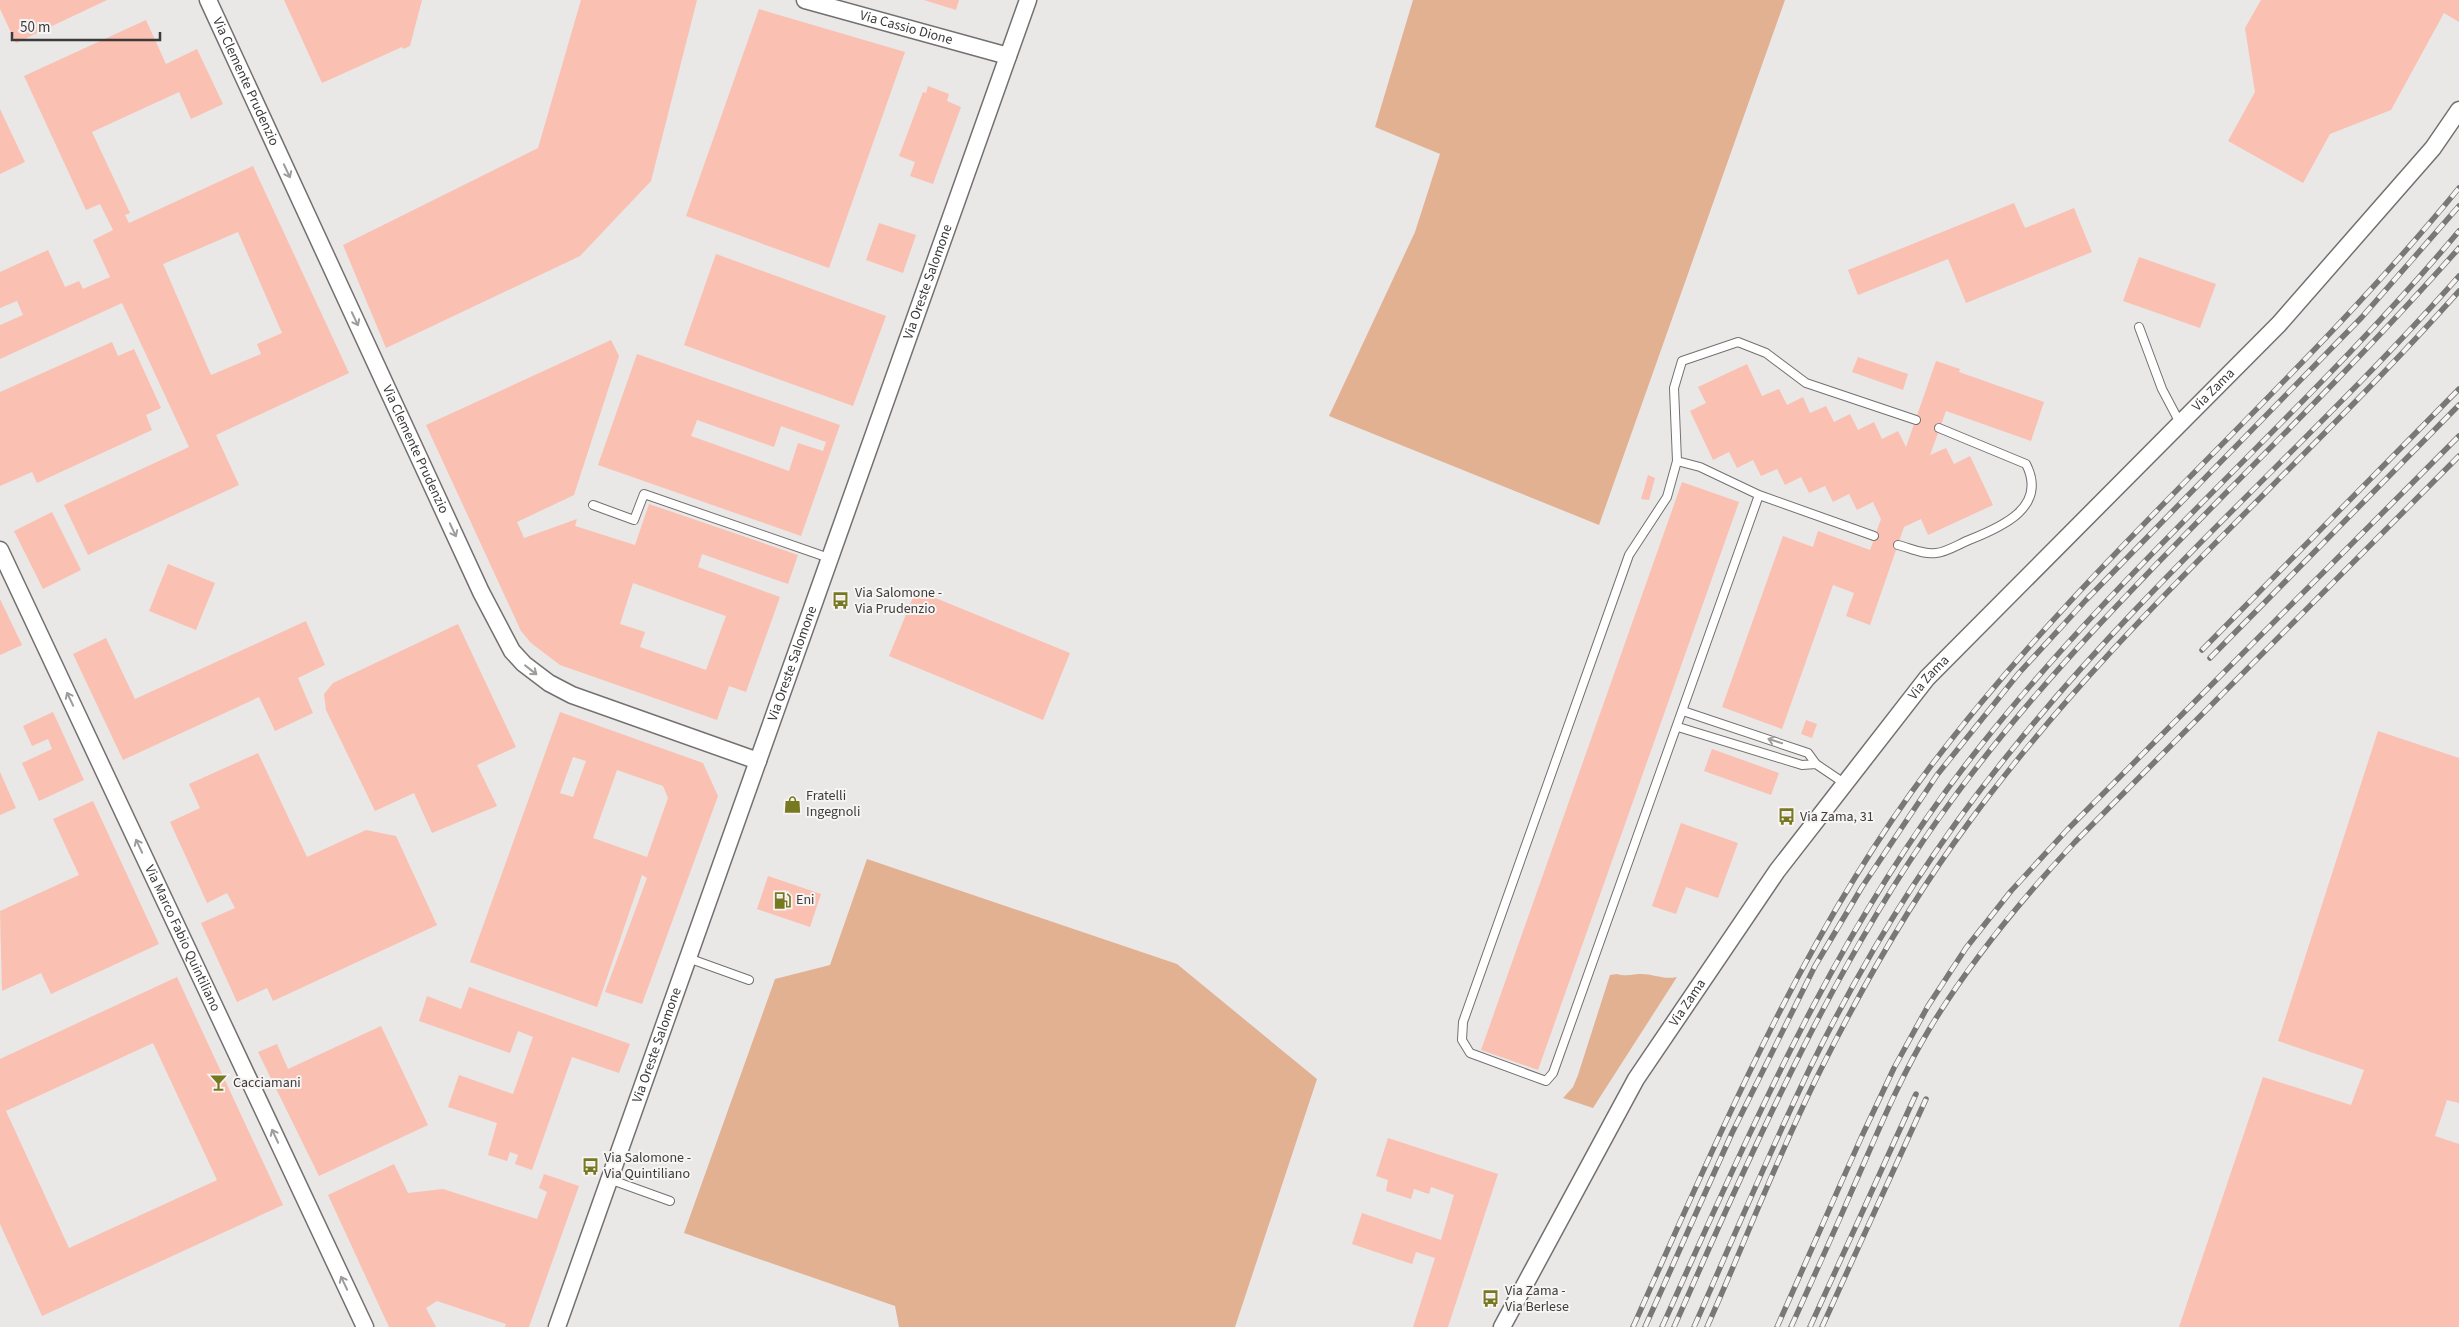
<svg xmlns="http://www.w3.org/2000/svg" width="2459" height="1327" font-family="'Source Sans 3',sans-serif">
	<style>
		.green { fill: #e2b192 }
		.building { fill: #fac0b1; fill-rule: evenodd }
		.lines { fill: none; stroke-linecap: round; stroke-linejoin: round }
		.lane-casing { stroke: #747070; stroke-width: 10 }
		.street-casing { stroke: #747070; stroke-width: 19 }
		.lane { stroke: #fff; stroke-width: 8 }
		.street { stroke: #fff; stroke-width: 16 }
		.rail-casing { stroke: #797878; stroke-width: 5.5 }
		.rail { stroke: #f8f4f4; stroke-width: 4; stroke-dasharray: 11; stroke-linecap: butt }
		.oneway { stroke: #9e9d9d }
		.labels { text-anchor: middle; dominant-baseline: central; stroke-width: 4; stroke-linejoin: round; paint-order: stroke }
		.street-label { font-size: 14px; fill: #3c3b3b; stroke: #f8f4f4 }
		.poi-label { font-size: 14px; fill: #3c3b3b; stroke: #f8f4f4; text-anchor: start }
	</style>
	<rect width="100%" height="100%" fill="#eae7e7"/>
	<!-- green -->
	<path class="green" d="M1413,0H1785L1599,525L1329,416L1415,232L1440,154L1375,127Z
		M867,859L1177,964L1317,1079L1235,1327H899L895,1306L684,1233L775,979L830,965Z
		M1617,974C1628,977 1630,974 1641,974C1654,974 1664,980 1677,977L1593,1108L1563,1098L1573,1087L1578,1075L1610,975Z"/>
	<!-- building -->
	<path class="building" d="M0,0H107L16,43L0,9Z
		M284,0H422L410,46L403,49L402,47L322,83Z
		M581,0H697L651,181L580,256L386,348L343,245L538,148Z
		M924,0H959L956,10Z
		M2261,0H2459V22L2444,13L2391,110L2330,134L2303,183L2228,141L2255,92L2245,28Z
		M759,9L905,52L829,268L686,216Z
		M146,20L166,64L197,49L223,104L191,119L179,92L92,132L130,213L125,215L129,223L253,166L349,373L216,435L239,485L88,555L64,505L189,447L122,303L0,359V325L23,315L17,301L0,308V272L48,250L65,287L79,281L83,289L110,277L93,240L113,230L100,204L86,210L24,76ZM238,232L282,333L257,344L261,354L211,375L163,264Z
		M928,86L949,94L947,101L961,107L933,184L910,176L915,162L899,156L923,92L926,93Z
		M0,109L25,162L0,174Z
		M2014,203L2025,228L2074,208L2092,252L1966,303L1948,259L1858,295L1848,270Z
		M879,223L916,235L903,273L866,260Z
		M716,254L886,316L853,406L684,345Z
		M2139,257L2216,284L2200,328L2123,301Z
		M611,340L619,356L574,495L517,522L524,538L577,519L575,526L635,545L649,504L798,555L788,584L702,554L698,567L780,597L746,692L729,686L717,720L560,665L531,643L521,631L426,425ZM633,583L726,616L706,670L640,647L645,632L620,624Z
		M112,342L118,356L134,349L161,408L146,415L152,430L37,483L32,472L0,486V392Z
		M637,354L840,425L801,536L598,465ZM697,420L774,447L781,426L826,442L823,451L798,443L789,471L691,436Z
		M1858,357L1908,374L1903,390L1852,372Z
		M1936,361L1960,369L1959,372L2044,402L2031,441L1946,411L1930,455L1946,448L1954,464L1970,456L1993,505L1928,535L1921,519L1904,527L1870,625L1846,616L1854,593L1833,585L1782,729L1722,707L1783,536L1813,547L1818,531L1870,550L1881,519L1873,502L1857,510L1849,494L1833,502L1825,486L1809,493L1801,477L1785,485L1777,469L1761,476L1753,460L1737,468L1729,452L1713,460L1690,411L1706,403L1698,387L1747,364L1762,396L1779,389L1787,405L1803,397L1810,413L1826,406L1834,422L1850,414L1858,430L1874,422L1882,439L1898,431L1906,447Z
		M1648,475L1655,478L1649,500L1641,499Z
		M1682,482L1739,502L1538,1070L1481,1050Z
		M52,512L81,570L43,589L14,531Z
		M168,564L215,583L196,630L149,611Z
		M916,590L1070,653L1043,720L889,656Z
		M0,599L22,645L0,655Z
		M306,621L325,665L298,678L313,713L275,731L259,697L123,760L73,654L106,638L135,699Z
		M458,624L516,747L477,765L497,806L432,833L414,793L375,811L326,710L324,694L333,683Z
		M53,712L84,780L39,801L22,763L52,749L48,739L32,746L23,726Z
		M560,712L703,763L718,796L642,1004L605,992L647,878L642,875L597,1007L470,962ZM573,757L586,761L573,797L560,793ZM617,770L663,786L668,798L647,857L593,838Z
		M1806,720L1817,724L1812,738L1801,734Z
		M2378,731L2459,758V1103L2447,1100L2435,1136L2459,1144V1327H2179L2263,1077L2351,1105L2364,1070L2278,1041Z
		M1712,749L1779,773L1771,795L1704,771Z
		M258,753L307,857L366,830L396,836L437,925L273,1001L267,988L237,1002L201,923L235,908L227,893L207,903L170,822L200,808L189,784Z
		M0,772L16,808L0,815Z
		M93,801L159,944L51,994L41,973L2,991L0,911L79,875L53,819Z
		M1681,823L1738,843L1718,898L1686,887L1676,914L1652,906Z
		M768,876L821,894L810,927L757,909Z
		M177,977L283,1205L42,1316L0,1224V1059ZM153,1043L217,1180L69,1248L6,1111Z
		M469,987L630,1044L619,1073L572,1057L532,1170L515,1164L518,1155L510,1152L507,1161L488,1155L497,1123L448,1107L459,1075L513,1094L533,1037L518,1031L510,1053L419,1021L427,996L461,1009Z
		M381,1026L428,1125L319,1176L258,1052L277,1044L288,1069Z
		M1388,1138L1498,1174L1448,1327H1413L1435,1258L1416,1252L1412,1264L1352,1244L1362,1213L1441,1240L1454,1195L1431,1187L1429,1194L1414,1189L1411,1199L1386,1191L1388,1180L1376,1176Z
		M394,1164L408,1193L443,1189L537,1219L547,1192L539,1188L544,1174L579,1186L529,1327H505L506,1324L437,1301L426,1308L436,1327H389L328,1195Z"/>
	<g class="lines">
		<defs>
			<path id="lane" d="M2139,327L2162,389L2180,423
				M1677,461L1700,467L1759,495L1874,536
				M1759,495L1553,1073L1546,1081L1470,1053L1462,1040L1463,1022L1629,555L1667,497L1677,461L1674,388L1682,361L1738,342L1766,353L1806,383L1916,420
				M593,505L634,520L644,494L829,558
				M1898,545C1910,548 1924,555 1936,553C1947,552 1959,544 1969,540C2002,527 2048,507 2026,464L1939,428
				M1683,711L1808,753L1816,764L1844,783
				M1678,727L1802,765L1816,764
				M688,958L749,980
				M609,1179L670,1201"/>
			<g id="street">
				<path id="s1" d="M208,0L481,592L512,651L524,664L549,683L572,695L758,761"/>
				<path id="s2" d="M805,0L1008,56"/>
				<path id="s3" d="M0,550L365,1327"/>
				<path id="s4" d="M557,1327L1028,0"/>
				<path id="s5" d="M1502,1327L1636,1079L1777,871L1927,678L2279,324L2433,148L2459,110"/>
			</g>
		</defs>
		<!-- lane casing -->
		<use href="#lane" class="lane-casing"/>
		<!-- street casing -->
		<use href="#street" class="street-casing"/>
		<!-- lane -->
		<use href="#lane" class="lane"/>
		<!-- street -->
		<use href="#street" class="street"/>
		<defs>
			<path id="rail" d="M2202,650L2459,389
				M2210,658L2459,405
				M1633,1327C1720,1134 1802,937 1930,767C2088,558 2293,391 2459,188
				M1645,1327L1732,1133L1815,966L1862,887L1937,775L2019,673L2086,600L2362,317L2459,206
				M1662,1327C1754,1122 1840,921 1982,744C2127,561 2309,410 2459,231
				M1674,1327C1752,1152 1828,975 1939,818C2022,701 2121,600 2221,498C2302,416 2383,334 2459,248
				M1694,1327C1732,1241 1769,1153 1810,1068C1865,956 1932,848 2011,751C2147,581 2315,439 2459,276
				M1707,1327C1745,1242 1778,1155 1820,1071C1863,985 1912,899 1970,821C2113,626 2299,471 2459,291
				M1777,1327L1861,1138L1894,1068L1928,1006L1966,948L2011,891L2067,830L2459,436
				M1791,1327C1811,1283 1831,1239 1850,1195C1875,1139 1898,1081 1930,1028C1971,960 2021,900 2075,842L2459,456
				M1810,1327L1916,1094
				M1822,1327L1926,1099"/>
		</defs>
		<!-- rail casing -->
		<use href="#rail" class="rail-casing"/>
		<!-- rail -->
		<use href="#rail" class="rail"/>
	</g>
	<!-- one-way arrows -->
	<defs><path id="oneway-shaft" d="M-6 0H5M1.5-3L5.5 0L1.5 3" fill="none" stroke-width="1.6" stroke-linecap="round" stroke-linejoin="round" transform="scale(1.25)"/></defs>
	<g class="oneway">
		<use href="#oneway-shaft" transform="translate(287 171) rotate(65)"/>
		<use href="#oneway-shaft" transform="translate(355 319) rotate(65)"/>
		<use href="#oneway-shaft" transform="translate(453 530) rotate(65)"/>
		<use href="#oneway-shaft" transform="translate(531 670) rotate(38)"/>
		<use href="#oneway-shaft" transform="translate(70 699) rotate(-115)"/>
		<use href="#oneway-shaft" transform="translate(1775 741) rotate(-162)"/>
		<use href="#oneway-shaft" transform="translate(139 846) rotate(-115)"/>
		<use href="#oneway-shaft" transform="translate(275 1136) rotate(-115)"/>
		<use href="#oneway-shaft" transform="translate(344 1283) rotate(-115)"/>
	</g>
	<!-- icons -->
	<defs>
		<symbol id="bus-bare" viewBox="-9 -9 18 18"><path d="M-5-6H5V4H4V6H2V4H-2V6H-4V4H-5ZM-3.5-4V0h7V-4ZM-3.5 1.2v1.5H-2V1.2ZM2 1.2v1.5H3.5V1.2Z" fill="#777921" stroke="#f8f4f4" stroke-width="2.5" paint-order="stroke"/></symbol>
		<symbol id="shop-bare" viewBox="-9 -9 18 18"><path d="M-5-2.5h2.3a2.7 3.5 0 0 1 5.4 0H5L5.5 6h-11ZM-1.5-2.5h3a1.5 2.3 0 0 0-3 0Z" fill="#777921" stroke="#f8f4f4" stroke-width="2.5" paint-order="stroke"/></symbol>
		<symbol id="fuel-bare" viewBox="-9 -9 18 18"><path d="M-5.5-6h7V0h2V4h1.3V-2.5L3-4.5l.8-.8L6-3V5H2.5V1h-1V6h-7ZM-4.2-4.7v3.2H.2V-4.7Z" fill="#777921" stroke="#f8f4f4" stroke-width="2.5" paint-order="stroke"/></symbol>
		<symbol id="bar-bare" viewBox="-9 -9 18 18"><path d="M-6-5H6L.8 .8V4.5H3.5V6h-7V4.5H-.8V.8Z" fill="#777921" stroke="#f8f4f4" stroke-width="2.5" paint-order="stroke"/></symbol>
	</defs>
	<g fill-rule="evenodd">
		<use href="#bus-bare" x="828" y="588" width="25" height="25"/>
		<use href="#shop-bare" x="780" y="792" width="25" height="25"/>
		<use href="#bus-bare" x="1774" y="804" width="25" height="25"/>
		<use href="#fuel-bare" x="770" y="888" width="25" height="25"/>
		<use href="#bar-bare" x="206" y="1070" width="25" height="25"/>
		<use href="#bus-bare" x="578" y="1154" width="25" height="25"/>
		<use href="#bus-bare" x="1478" y="1286" width="25" height="25"/>
	</g>
	<g class="labels">
		<!-- street labels -->
		<g class="street-label">
			<text stroke="none"><textPath href="#s2" startOffset="105">Via Cassio Dione</textPath></text>
			<text stroke="none"><textPath href="#s1" startOffset="90">Via Clemente Prudenzio</textPath></text>
			<text stroke="none"><textPath href="#s4" startOffset="1109">Via Oreste Salomone</textPath></text>
			<text stroke="none"><textPath href="#s5" startOffset="1184">Via Zama</textPath></text>
			<text stroke="none"><textPath href="#s1" startOffset="495">Via Clemente Prudenzio</textPath></text>
			<text stroke="none"><textPath href="#s4" startOffset="704">Via Oreste Salomone</textPath></text>
			<text stroke="none"><textPath href="#s5" startOffset="779">Via Zama</textPath></text>
			<text stroke="none"><textPath href="#s3" startOffset="429">Via Marco Fabio Quintiliano</textPath></text>
			<text stroke="none"><textPath href="#s5" startOffset="374">Via Zama</textPath></text>
			<text stroke="none"><textPath href="#s4" startOffset="299">Via Oreste Salomone</textPath></text>
		</g>
		<!-- poi labels -->
		<g class="poi-label">
			<text x="855" y="593">Via Salomone -<tspan x="855" dy="16">Via Prudenzio</tspan></text>
			<text x="806" y="796">Fratelli<tspan x="806" dy="16">Ingegnoli</tspan></text>
			<text x="1800" y="817">Via Zama, 31</text>
			<text x="796" y="900">Eni</text>
			<text x="233" y="1083">Cacciamani</text>
			<text x="604" y="1158">Via Salomone -<tspan x="604" dy="16">Via Quintiliano</tspan></text>
			<text x="1505" y="1291">Via Zama -<tspan x="1505" dy="16">Via Berlese</tspan></text>
		</g>
	</g>
	<!-- scale -->
	<path d="M12 32v8h148v-8" fill="none" stroke="#3c3b3b" stroke-width="2.5"/>
	<text x="20" y="32" font-size="15" fill="#3c3b3b" stroke="#f8f4f4" stroke-width="4" paint-order="stroke">50 m</text>
</svg>
